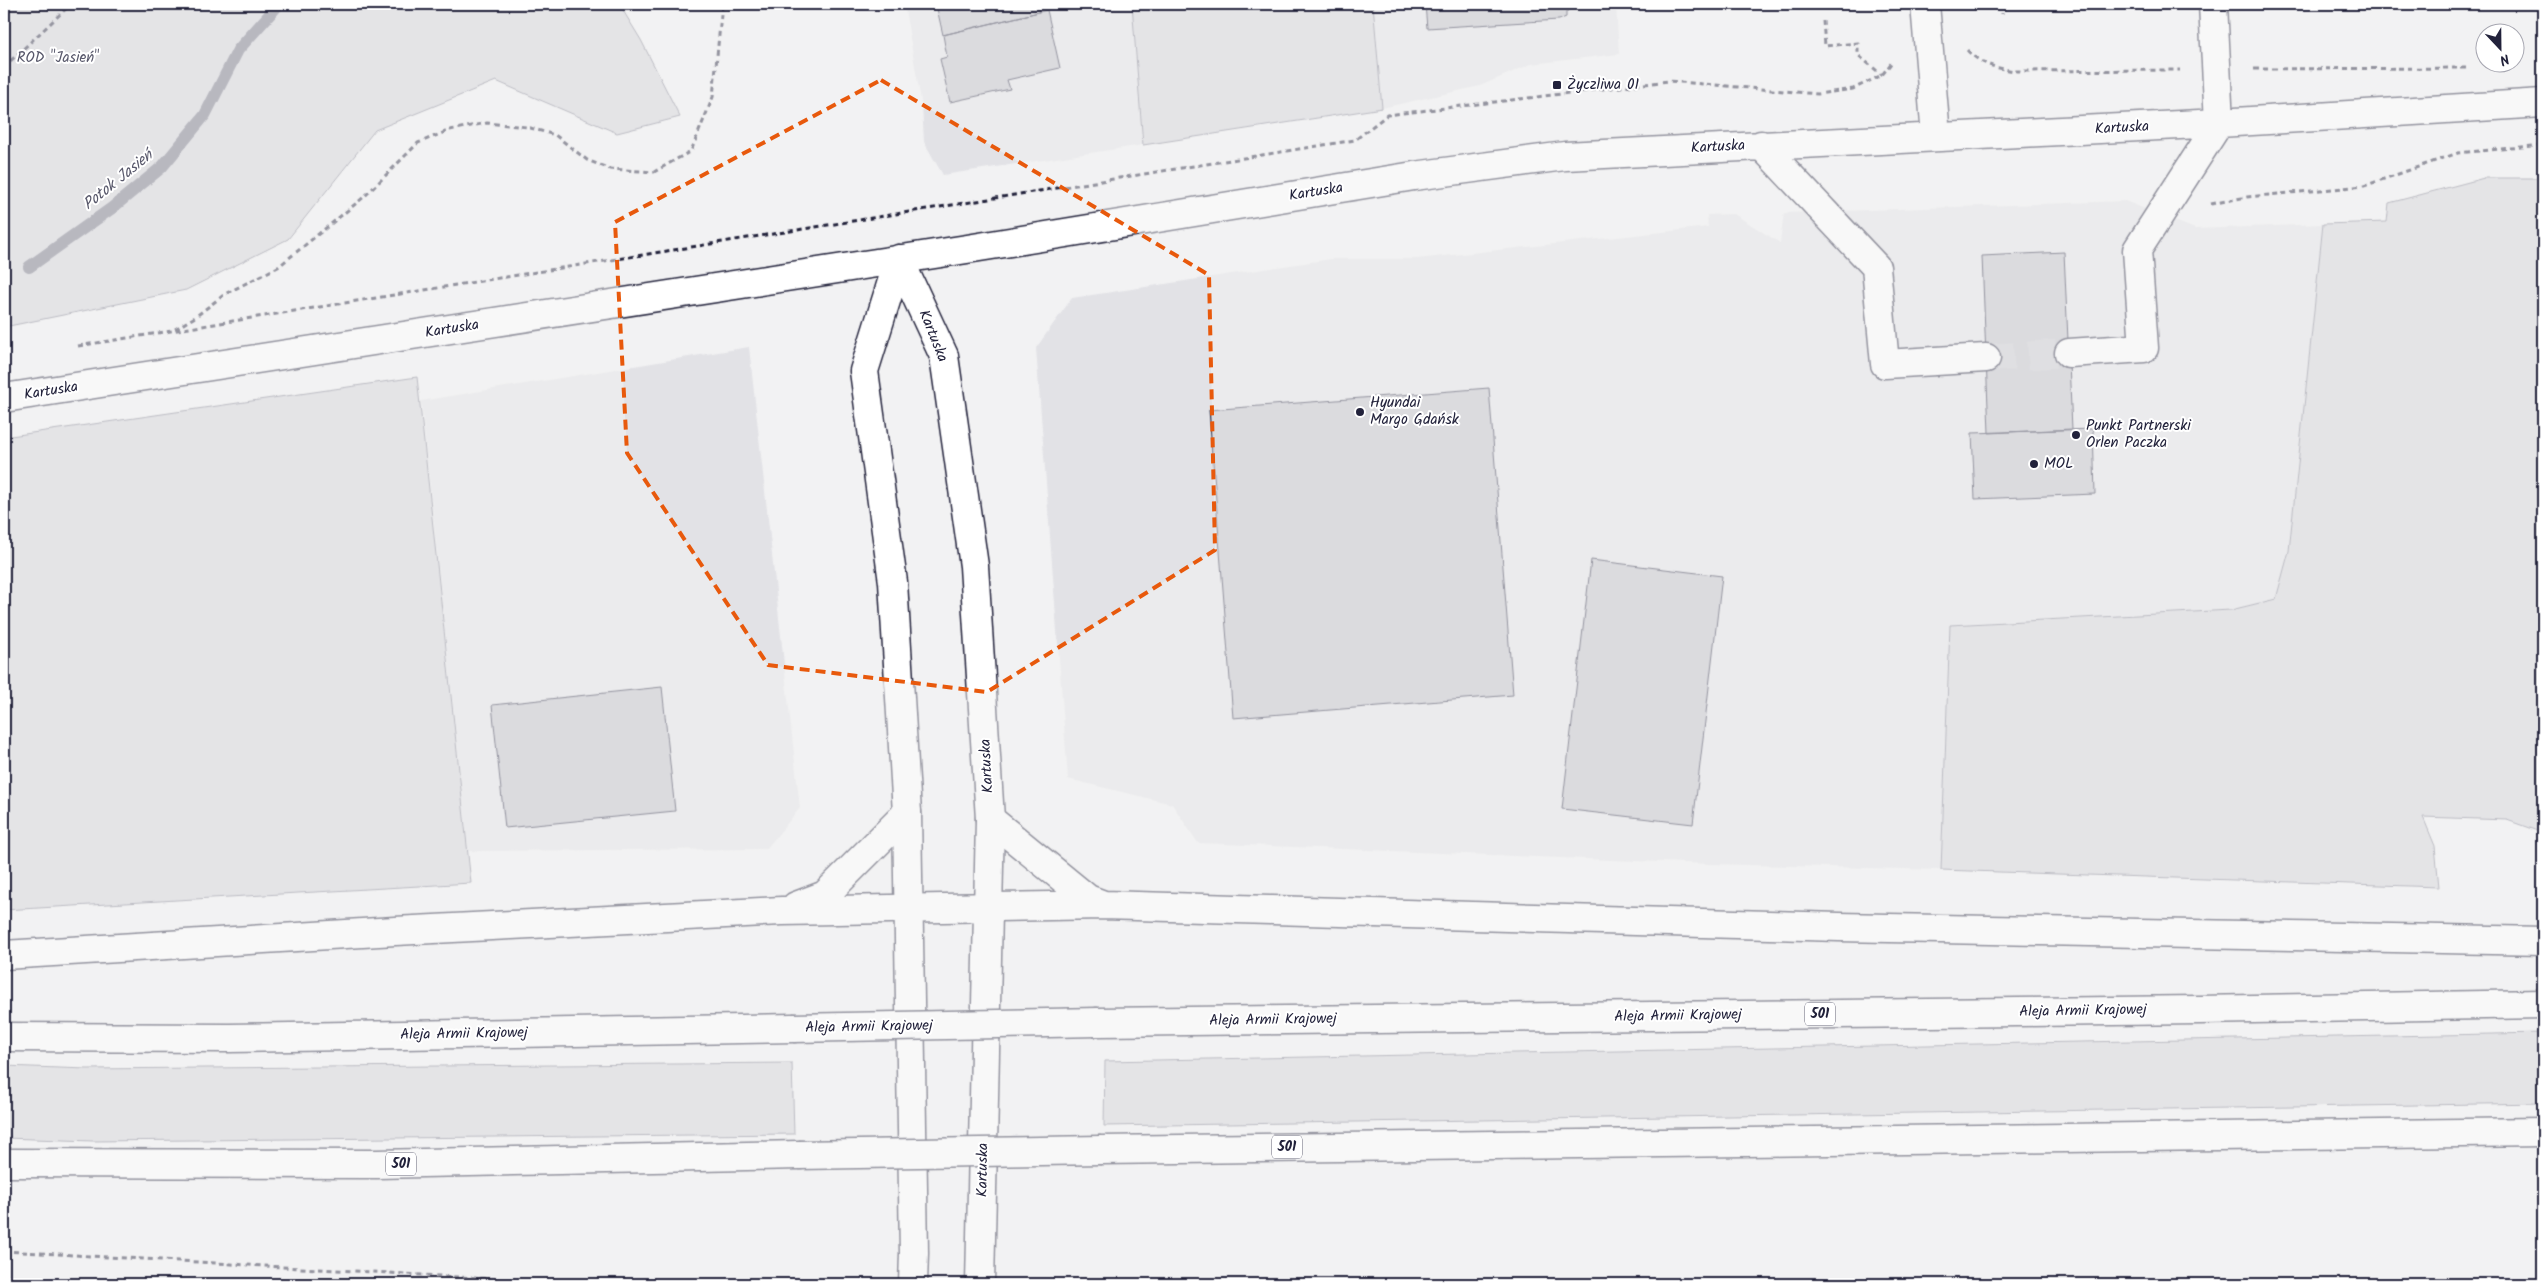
<svg xmlns="http://www.w3.org/2000/svg" width="2547" height="1288" font-family="Kalam,sans-serif">
	<style>
		.built { fill: #e2e2e6 }
		.green { fill: #d3d3d8; stroke: #7a7a8a }
		.lines { fill: none; stroke-linecap: round; stroke-linejoin: round }
		.stream { stroke: #727282; stroke-width: 12 }
		.building { fill: #bebec6; stroke: #22223b }
		.minor-tunnel { stroke: #c8c8ce; stroke-width: 28; stroke-dasharray: 28 14; stroke-linecap: butt }
		.minor-casing { stroke: #22223b; stroke-width: 31 }
		.major-casing { stroke: #22223b; stroke-width: 31 }
		.path { stroke: #22223b; stroke-width: 3; stroke-dasharray: 5 4; stroke-linecap: butt }
		.minor { stroke: #fff; stroke-width: 28 }
		.major { stroke: #fff; stroke-width: 28 }
		.major-bridge-casing { stroke: #22223b; stroke-width: 31; stroke-linecap: butt }
		.major-bridge { stroke: #fff; stroke-width: 28 }
		.marked { fill: none; stroke: #e8590c; stroke-width: 4; stroke-dasharray: 10 6; stroke-linejoin: round }
		.poi-dot { fill: #22223b; stroke: #fff; stroke-width: 2 }
		.labels { text-anchor: middle; dominant-baseline: central; stroke-width: 4; stroke-linejoin: round; paint-order: stroke }
		.shield { fill: #fff; stroke: #646476; stroke-width: 1 }
		.shield-label { font-size: 14px; font-weight: bold; fill: #22223b }
		.park-label { font-size: 15px; fill: #57576a; stroke: #fff }
		.poi-label { font-size: 15px; fill: #22223b; stroke: #fff; text-anchor: start }
		.street-label { font-size: 15px; fill: #22223b; stroke: #fff }
		.water-label { font-size: 16px; font-style: italic; fill: #58586b; stroke: #fff }
	</style>
	<rect width="100%" height="100%" fill="#f2f2f3"/>
	<filter id="ink" filterUnits="userSpaceOnUse"><feTurbulence type="fractalNoise" baseFrequency=".02" numOctaves="2"/><feDisplacementMap in="SourceGraphic" scale="10" xChannelSelector="R" yChannelSelector="G"/><feConvolveMatrix kernelMatrix="1 2 1 2 8 2 1 2 1" color-interpolation-filters="sRGB"/></filter>
	<g filter="url(#ink)">
		<!-- built -->
		<path class="built" d="M904,4H1132L1143,145L943,175L924,142L922,106Z
			M1373,4H1616L1619,54L1531,64L1480,86L1382,108Z
			M2125,201L2195,229L2323,224L2289,551L2276,599L2231,610L1950,625L1941,870L1710,864L1198,843L1172,804L1068,779L1036,348L1072,298L1331,259H1417L1708,227L1707,215L1734,214L1780,243L1784,213Z
			M749,347L800,808L766,849L468,851L421,401Z"/>
		<!-- green -->
		<path class="green" d="M4,4H619L641,40L680,117L617,133L496,81L375,130L288,239L186,290L4,327Z
			M1132,4H1373L1382,108L1143,145Z
			M2484,178H2543V833L2507,820L2423,817L2435,846L2439,887L1941,870L1950,625L2231,610L2276,599L2289,551L2323,224L2387,222L2389,203Z
			M417,377L471,883L4,910V437Z
			M2543,1033V1103L1104,1126L1105,1061Z
			M792,1063L794,1134L93,1141L4,1138V1066L87,1069Z"/>
		<g class="lines">
			<!-- stream -->
			<path class="stream" d="M29,267L112,208L162,167L205,115L238,50L279,4"/>
		</g>
		<!-- building -->
		<path class="building" d="M936,4H1037L1039,12L943,35Z
			M1425,4H1568V11H1566V17L1559,20L1427,28Z
			M1047,10L1060,68L1007,80L1010,89L950,102L940,59L947,57L943,35Z
			M2064,252L2072,429L1989,433L1982,256Z
			M1489,388L1513,695L1233,718L1209,410Z
			M2093,429L2095,494L1975,499L1972,433Z
			M1591,560L1722,576L1693,824L1562,809Z
			M662,687L675,811L505,828L492,705Z"/>
		<g class="lines">
			<!-- minor-tunnel -->
			<path class="minor-tunnel" d="M1986,358L2069,353"/>
			<defs>
				<path id="minor" d="M1925,4L1936,136
					M1761,145L1876,267L1885,364L1986,358
					M899,259L944,356L974,566L990,819L980,1284
					M899,259L864,371L893,582L907,813L914,1253L913,1284
					M2069,353L2144,348L2137,250L2219,123L2213,4
					M4,398L967,249L1414,176L1565,156L2219,123L2543,103"/>
				<path id="major" d="M990,819L1088,899L1104,905
					M796,906L825,895L907,813
					M4,955L395,931L782,911L1104,905L1839,927L2543,941
					M1098,1022L2200,1010L2543,1004
					M4,1037L229,1038L793,1028
					M1101,1150L2543,1132
					M4,1163L377,1164L799,1155"/>
			</defs>
			<!-- minor casing -->
			<use href="#minor" class="minor-casing"/>
			<!-- major casing -->
			<use href="#major" class="major-casing"/>
			<!-- path -->
			<path class="path" d="M2002,4V14
				M1823,21L1825,46L1858,43V55L1882,75
				M1967,50C1981,65 1996,68 2015,71L2180,70
				M4,67L71,4
				M2254,69L2470,68
				M2211,204L2247,197L2364,186L2458,153L2543,145
				M175,329L195,317L225,294L278,267L364,197L418,143L450,130L487,123L527,127L555,135L587,160L610,169L654,172L691,151L713,97L722,4
				M78,346L1355,140L1387,115L1669,81L1818,94L1853,89L1882,75L1892,62
				M4,1251L581,1284"/>
			<!-- minor -->
			<use href="#minor" class="minor"/>
			<!-- major -->
			<use href="#major" class="major"/>
			<defs>
				<path id="major-bridge" d="M793,1028L1098,1022
					M799,1155L1101,1150"/>
			</defs>
			<!-- major-bridge casing -->
			<use href="#major-bridge" class="major-bridge-casing"/>
			<!-- major-bridge -->
			<use href="#major-bridge" class="major-bridge"/>
		</g>
	</g>
	<!-- marked area -->
	<path d="M0 0H2547V1288H0ZM881,80L1209,275L1215,550L987,692L768,665L627,453L615,222Z" fill="#f2f2f3" fill-opacity=".55" fill-rule="evenodd"/>
	<path class="marked" d="M881,80L1209,275L1215,550L987,692L768,665L627,453L615,222Z"/>
	<!-- markers -->
	<g class="poi-dot">
		<rect x="1552" y="80" width="10" height="10" rx="2.5"/>
		<circle cx="1360" cy="412" r="5"/>
		<circle cx="2076" cy="435" r="5"/>
		<circle cx="2034" cy="464" r="5"/>
	</g>
	<g class="labels">
		<!-- shield labels -->
		<g class="shield">
			<rect x="1805" y="1002.5" width="30" height="23" rx="4"/>
			<rect x="1272" y="1135.5" width="30" height="23" rx="4"/>
			<rect x="386" y="1152.5" width="30" height="23" rx="4"/>
		</g>
		<g class="shield-label">
			<text x="1820" y="1014">501</text>
			<text x="1287" y="1147">501</text>
			<text x="401" y="1164">501</text>
		</g>
		<!-- park labels -->
		<g class="park-label">
			<text x="58" y="58">ROD "Jasień"</text>
		</g>
		<!-- poi labels -->
		<g class="poi-label">
			<text x="1567" y="85">Życzliwa 01</text>
			<text x="1370" y="403">Hyundai<tspan x="1370" dy="17">Margo Gdańsk</tspan></text>
			<text x="2086" y="426">Punkt Partnerski<tspan x="2086" dy="17">Orlen Paczka</tspan></text>
			<text x="2044" y="464">MOL</text>
		</g>
		<!-- street labels -->
		<g class="street-label">
			<text transform="translate(2122 128) rotate(-3)">Kartuska</text>
			<text transform="translate(1718 147) rotate(-3)">Kartuska</text>
			<text transform="translate(1316 192) rotate(-9)">Kartuska</text>
			<text transform="translate(452 329) rotate(-9)">Kartuska</text>
			<text transform="translate(933 336) rotate(68)">Kartuska</text>
			<text transform="translate(51 391) rotate(-9)">Kartuska</text>
			<text transform="translate(987 766) rotate(-93)">Kartuska</text>
			<text transform="translate(2083 1011) rotate(-1)">Aleja Armii Krajowej</text>
			<text transform="translate(1678 1016) rotate(-1)">Aleja Armii Krajowej</text>
			<text transform="translate(1273 1020) rotate(-1)">Aleja Armii Krajowej</text>
			<text transform="translate(869 1027) rotate(-1)">Aleja Armii Krajowej</text>
			<text transform="translate(464 1034) rotate(-1)">Aleja Armii Krajowej</text>
			<text transform="translate(983 1170) rotate(-89)">Kartuska</text>
		</g>
		<!-- water labels -->
		<g class="water-label">
			<text transform="translate(118 180) rotate(-39)">Potok Jasień</text>
		</g>
	</g>
	<!-- margin -->
	<rect width="2547" height="1288" fill="none" stroke="#fff" stroke-width="20"/>
	<rect x="10" y="10" width="2527" height="1268" fill="none" stroke="#22223b" stroke-width="2" filter="url(#ink)"/>
	<!-- north arrow -->
	<g transform="translate(2500 48) rotate(158)"><circle r="24" fill="#ffffff" stroke="#a7a7b1"/>
	<path d="M0-4L9 19L0 12L-9 19Z" fill="#22223b"/>
	<text y="-8" font-size="14" font-weight="bold" text-anchor="middle" fill="#22223b">N</text>
	</g>
</svg>
